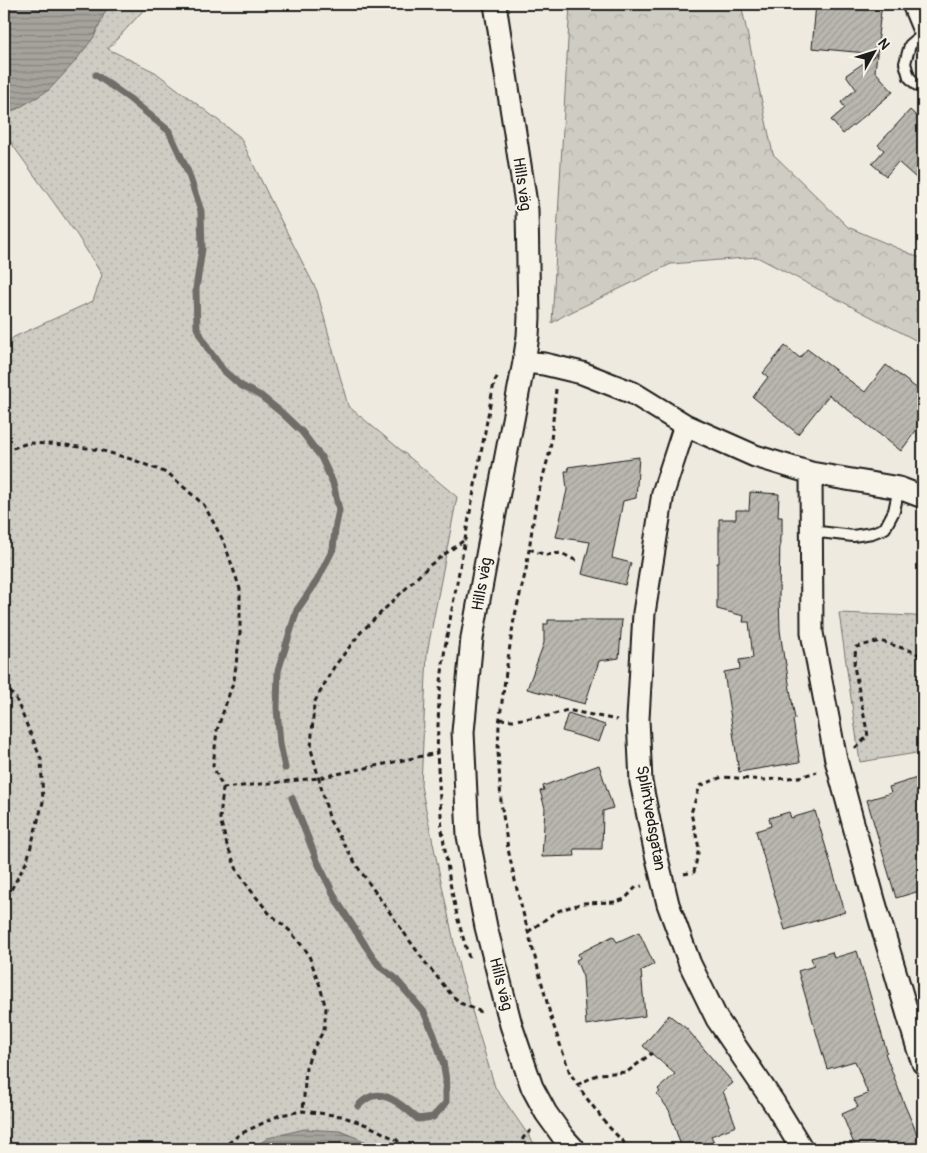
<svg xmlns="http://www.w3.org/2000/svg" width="927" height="1153" font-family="Pangolin,sans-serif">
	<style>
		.grass { fill: url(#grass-dots); stroke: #767470 }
		.forest { fill: url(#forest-crowns); stroke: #767470 }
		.water { fill: url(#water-rules); stroke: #6f6d69 }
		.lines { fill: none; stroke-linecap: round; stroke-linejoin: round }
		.stream { stroke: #6f6d69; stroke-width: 7 }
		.building { fill: url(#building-hatch); stroke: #1c1c1c }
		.lane-casing { stroke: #1c1c1c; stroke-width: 14 }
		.street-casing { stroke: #1c1c1c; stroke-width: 25 }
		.path { stroke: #1c1c1c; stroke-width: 3; stroke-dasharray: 5 4; stroke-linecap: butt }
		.lane { stroke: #f7f3e8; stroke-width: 10 }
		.street { stroke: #f7f3e8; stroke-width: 21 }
		.labels { text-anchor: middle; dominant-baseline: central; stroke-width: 4; stroke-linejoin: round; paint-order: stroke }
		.street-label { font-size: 16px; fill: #1c1c1c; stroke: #f7f3e8 }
	</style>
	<defs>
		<pattern id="grass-dots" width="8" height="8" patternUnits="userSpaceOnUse" patternTransform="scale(1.25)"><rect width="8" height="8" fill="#cfccc3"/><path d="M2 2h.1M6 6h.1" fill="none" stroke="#b1afa7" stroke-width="1.8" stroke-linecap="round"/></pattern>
		<pattern id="forest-crowns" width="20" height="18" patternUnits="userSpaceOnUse" patternTransform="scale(1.25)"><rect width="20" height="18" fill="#cfccc3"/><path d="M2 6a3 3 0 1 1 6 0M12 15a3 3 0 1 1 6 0" fill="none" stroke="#b1afa7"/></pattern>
		<pattern id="water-rules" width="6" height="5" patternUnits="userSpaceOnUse" patternTransform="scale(1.25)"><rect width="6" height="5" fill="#a6a39d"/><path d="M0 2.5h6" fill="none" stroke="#86847f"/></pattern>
		<pattern id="building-hatch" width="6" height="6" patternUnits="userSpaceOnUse" patternTransform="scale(1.25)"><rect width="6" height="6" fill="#bab7af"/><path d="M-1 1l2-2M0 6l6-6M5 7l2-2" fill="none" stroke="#9f9d96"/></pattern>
	</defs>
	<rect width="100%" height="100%" fill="#eeeae0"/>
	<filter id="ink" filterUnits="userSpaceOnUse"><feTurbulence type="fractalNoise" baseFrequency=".02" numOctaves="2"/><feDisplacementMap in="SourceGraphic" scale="10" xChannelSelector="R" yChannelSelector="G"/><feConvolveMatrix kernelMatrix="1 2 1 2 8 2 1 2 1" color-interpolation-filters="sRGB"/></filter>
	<g filter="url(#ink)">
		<!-- grass -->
		<path class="grass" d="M4,4H149L108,49L155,72L240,137L274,207L317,291L348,406L457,497L427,653L421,786L460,971L495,1087L538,1149H4V345L14,337L93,301L102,275L77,235L4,133Z
			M839,613L915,616L923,622V752L860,762Z"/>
		<!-- forest -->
		<path class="forest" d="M570,4H741L773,154L848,227L923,259V344L757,257L671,264L563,316L552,323Z"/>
		<!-- water -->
		<path class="water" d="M4,4H110L105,12L94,37L73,64L49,90L17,109L4,114Z
			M304,1129L340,1131L374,1145L379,1149H251L268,1138Z"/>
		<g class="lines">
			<!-- stream -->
			<path class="stream" d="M96,75L130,99L169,131L188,172L201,211L202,249L196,289L197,328L208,349L223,370L240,385L261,396L282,413L302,432L321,457L333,483L339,510L335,530L333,549L317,581L297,610L278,671L277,708L280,744L285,768
				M292,798L318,863L338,903L367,948L380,967L394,977L424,1012L434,1035L443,1062L446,1080V1103L433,1117L418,1119C406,1109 385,1088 368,1098C364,1100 361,1103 358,1106"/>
		</g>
		<!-- building -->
		<path class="building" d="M816,4H882L878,35H879L877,54L812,48Z
			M877,54L875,71L893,92L843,134L831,120L845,108L841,102L856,89L846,75Z
			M910,110L923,122V184L898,162L886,176L872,164L884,150L878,145Z
			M785,346L800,358L807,349L865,392L886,365L923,393V421L901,451L829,395L798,434L753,397L768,377L763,373Z
			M639,457L636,498L623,501L612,558L631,563L625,585L582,574L590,542L556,537L567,490L565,471H569L568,467Z
			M750,492L779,494L778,517H782V535H780L779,598L780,630L784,659H785L795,719L793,720L800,762L739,772L724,672L740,669L739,660L753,658L749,622H743L744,616L717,609V563H719V519H736V510H749Z
			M548,620H622L619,658L599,661L585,704L527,689L544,643V624H548Z
			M568,713L605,725L599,742L562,731Z
			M599,765L613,808L603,811L602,849H574L575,856L542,857L545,808L540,791L544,790L543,786Z
			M923,776V890L896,898L867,800L891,793L889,787Z
			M815,811L845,912L785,930L756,831L771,826L769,818L789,812L791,818Z
			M639,932L654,964L641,971L645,1016L586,1025L583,977L576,960L580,958L578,954L613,936L617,942Z
			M857,951L887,1052L885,1053L905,1106L922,1145L913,1149H856L842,1114L858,1107L854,1099L868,1094L855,1061L827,1069L798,971L814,966L811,958L832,952L834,958Z
			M669,1015L687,1029L733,1083L723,1091L736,1126L711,1136L714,1142L698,1149H682L669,1110L657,1094L660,1092L658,1089L675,1074L643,1046Z"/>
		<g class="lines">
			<defs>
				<path id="lane" d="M923,34L910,45L905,63L909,77L917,85L923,86
					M811,531L853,536L872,533L885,528L894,511L899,488"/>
				<path id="street" d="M495,4L527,210L529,317L528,336L524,362L488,550L472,638L463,732L468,836L486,927L511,1025L532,1087L546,1113L564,1138L574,1149
					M913,4L923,28
					M524,362L544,364L582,373L633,393L685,425L755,456L811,473L899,488L923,497
					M685,425L663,493L644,613L638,719L641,782L655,850L668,904L690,964L717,1019L774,1103L802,1149
					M811,473L812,633L836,760L874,900L918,1049L923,1063"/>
			</defs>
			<!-- lane casing -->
			<use href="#lane" class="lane-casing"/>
			<!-- street casing -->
			<use href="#street" class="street-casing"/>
			<!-- path -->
			<path class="path" d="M556,389L550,451L536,502L526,570L514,619L506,672L499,724L498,751L501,802L508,849L518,894L552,1021L570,1073L585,1096L608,1126L630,1149
				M4,451L28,443L65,445L100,450L134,460L169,474L204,505L224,542L240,589V633L234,680L217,730L213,766L223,788L318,778L437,753
				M463,541L430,565L361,632L334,667L314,703L311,749L330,821L359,869L424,961L450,993L460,1003L484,1013
				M529,549L546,555L561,553L579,562
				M4,684L16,699L41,759L43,802L27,861L7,897L4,901
				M500,719L513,720L548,716L567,710L617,720
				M855,748L868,736L854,666L856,647L880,641L915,652L923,659
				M223,788L220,819L227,845L237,870L249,888L269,913L289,930L308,953L320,986L326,1009L324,1030L313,1049L306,1067L303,1111
				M684,874L694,872L699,848L691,813L700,786L722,777L765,780L799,777L817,772
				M528,932L554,913L563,909L584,903L616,902L625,899L635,888L642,886
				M469,958L458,920L450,883L442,830L437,753L439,699L445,647L494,383L498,375
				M577,1085L599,1074L627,1072L652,1053
				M118,1149L170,1148L177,1149
				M221,1149L240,1134L280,1115L303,1111L341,1116L367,1125L397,1140L404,1149
				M522,1149L523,1138L531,1130"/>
			<!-- lane -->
			<use href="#lane" class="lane"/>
			<!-- street -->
			<use href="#street" class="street"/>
		</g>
	</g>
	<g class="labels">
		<!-- street labels -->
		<g class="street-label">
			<text transform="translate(522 184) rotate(82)">Hills väg</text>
			<text transform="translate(482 584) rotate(-80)">Hills väg</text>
			<text transform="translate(651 818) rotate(80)">Splintvedsgatan</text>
			<text transform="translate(501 984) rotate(76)">Hills väg</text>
		</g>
	</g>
	<!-- margin -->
	<rect width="927" height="1153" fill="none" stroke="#f7f3e8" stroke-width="20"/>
	<rect x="10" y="10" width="907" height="1133" fill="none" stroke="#1c1c1c" stroke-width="2" filter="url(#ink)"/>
	<!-- north arrow -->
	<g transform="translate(874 52) rotate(51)" stroke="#f7f3e8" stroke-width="4" paint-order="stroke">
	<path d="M0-4L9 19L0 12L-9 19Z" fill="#1c1c1c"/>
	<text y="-8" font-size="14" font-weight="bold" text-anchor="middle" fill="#1c1c1c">N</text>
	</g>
</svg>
